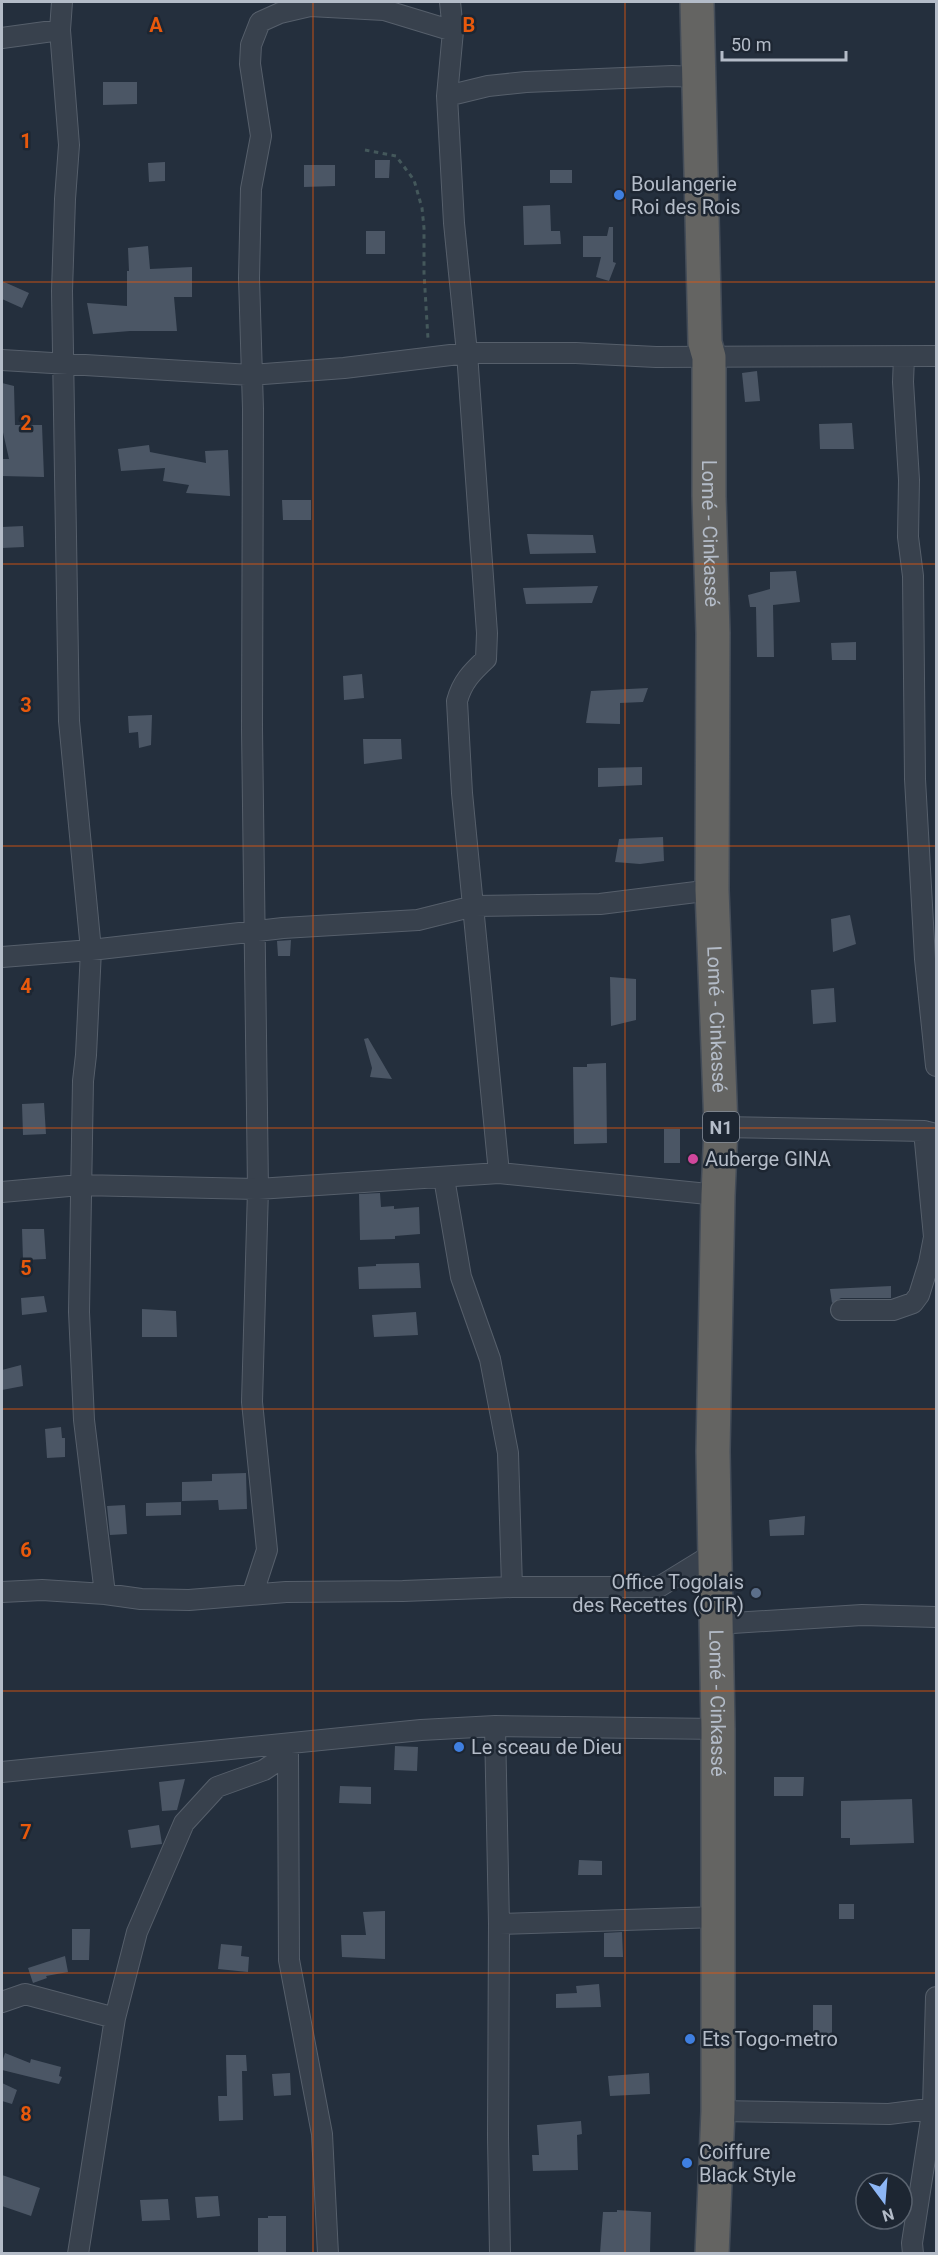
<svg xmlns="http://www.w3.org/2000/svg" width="938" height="2255" font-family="Roboto,sans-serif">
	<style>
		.building { fill: #4b5665 }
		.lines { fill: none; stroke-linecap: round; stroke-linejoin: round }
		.minor-casing { stroke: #565f6b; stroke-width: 22 }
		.trunk-casing { stroke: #434c58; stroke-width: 36 }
		.path { stroke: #44585b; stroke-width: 3; stroke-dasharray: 4.5 4.5; stroke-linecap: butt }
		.minor { stroke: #38414d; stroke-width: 20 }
		.trunk { stroke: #646462; stroke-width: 33 }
		.grid { fill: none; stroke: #e8590c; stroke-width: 1.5; stroke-opacity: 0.55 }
		.shop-dot { fill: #3f7fe0; stroke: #1d2632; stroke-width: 2 }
		.hotel-dot { fill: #d1479c; stroke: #1d2632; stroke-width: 2 }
		.service-dot { fill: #5c6f8a; stroke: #1d2632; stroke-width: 2 }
		.labels { text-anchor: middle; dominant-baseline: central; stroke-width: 5; stroke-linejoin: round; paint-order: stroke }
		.shield { fill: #1d2632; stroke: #878f9b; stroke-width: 1.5 }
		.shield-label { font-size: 18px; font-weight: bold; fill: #b4bcc8 }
		.poi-label { font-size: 20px; fill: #b4bcc8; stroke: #1d2632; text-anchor: start }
		.street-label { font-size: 20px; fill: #b4bcc8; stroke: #1d2632 }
		.grid-label { font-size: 20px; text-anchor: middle; font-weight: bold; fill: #e8590c; stroke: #1d2632; stroke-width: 5; stroke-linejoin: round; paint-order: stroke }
	</style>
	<rect width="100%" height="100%" fill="#242f3d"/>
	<!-- building -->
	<path class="building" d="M103,82H137V104L103,105Z
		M375,160H390L389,178H375Z
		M165,162V181L149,182L148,163Z
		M304,165H335V186L304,187Z
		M550,170H572V183H550Z
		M550,205L551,231H560L561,244L524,245L523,206Z
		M609,227H613V262L616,263L609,281L596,277L601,257H583V236H607Z
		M366,231H385V254H366Z
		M148,246L150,269L192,267V297H174L177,331H130L93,334L87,303L127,306V271H129L128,248Z
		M2,281L29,293L22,308L2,299Z
		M757,371L760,401L745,402L742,373Z
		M2,383L14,386L15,425H42L44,477L2,476V459H9L2,428Z
		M852,423L854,449H820L819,424Z
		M149,445L150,452L206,463L205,451L228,450L230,496L186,493L189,485L163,481L165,468L121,471L118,449Z
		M282,500H311V520H283Z
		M23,526L24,547L2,548V527Z
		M527,534L593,535L596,553L530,554Z
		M796,571L800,602L773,605L774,657H757L756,607H750L748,595L770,589V572Z
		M598,586L592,603L526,604L523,588Z
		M856,642V660H832L831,643Z
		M362,674L364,698L344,700L343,676Z
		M648,688L643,702L620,703V724L586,723L591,691Z
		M152,715L151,745L139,748L138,732L129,733L128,716Z
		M363,739H401L402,759L364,764Z
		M642,767V785L598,787V768Z
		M663,837L664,861L640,864L615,862L619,839Z
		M850,915L856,944L833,952L831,919Z
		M291,940L290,956H278L277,941Z
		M610,977L636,979V1020L611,1026Z
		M834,988L836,1022L813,1024L811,990Z
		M368,1038L392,1079L370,1077L372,1068L364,1039Z
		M606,1063L607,1143L574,1144L573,1067H587V1064Z
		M44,1103L46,1134L23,1135L22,1104Z
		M664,1129H680V1163H664Z
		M380,1193L381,1207L394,1206V1209L419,1207L420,1234L395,1236V1239L360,1240L359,1194Z
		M22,1229H44L46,1259L23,1260Z
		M419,1263L421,1288L359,1289L358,1267L376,1266V1264Z
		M891,1286V1298H841L832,1303L830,1289Z
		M44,1296L47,1312L22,1315L21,1298Z
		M142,1309L176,1311L177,1337H142Z
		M416,1312L418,1335L374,1337L372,1315Z
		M21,1365L23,1386L2,1390V1370Z
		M61,1427L62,1438H65V1457L47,1458L45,1429Z
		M246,1473L247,1509L219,1510L218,1500L182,1501V1482L212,1481V1474Z
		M181,1502V1515L146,1516V1503Z
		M125,1505L127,1534L110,1535L107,1506Z
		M805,1516L804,1535L770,1536L769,1520Z
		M395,1746L418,1747L417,1771L394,1770Z
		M774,1777H804L803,1796H774Z
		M185,1779L177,1810L162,1811L159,1782Z
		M340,1786L371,1787V1804L339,1803Z
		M912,1799L914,1843L850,1845V1838H841V1801Z
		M159,1825L162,1844L131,1848L128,1830Z
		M579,1860L602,1861V1875H578Z
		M839,1904H854V1919H839Z
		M385,1911V1959L342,1957L341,1935H366L363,1912Z
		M72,1929H90L89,1960H72Z
		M622,1932L623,1957H604V1933Z
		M221,1944L242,1946L241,1956L249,1957L248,1972L218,1969Z
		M65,1956L68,1972L46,1976L47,1978L33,1983L28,1968Z
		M599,1984L601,2007L556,2008V1994L577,1993L576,1986Z
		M813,2005H832V2035H813Z
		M5,2053L30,2063L31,2059L61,2067L59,2076L62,2077L59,2084L2,2070V2062Z
		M226,2055H246L247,2071H242L243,2120L219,2121L218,2096H227Z
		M290,2073L291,2095L274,2096L272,2074Z
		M649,2073L650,2094L610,2096L608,2076Z
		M2,2083L17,2090L12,2104L2,2101Z
		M581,2121L582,2134L577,2135L578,2170L533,2171L532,2155H539L537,2125Z
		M2,2175L40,2188L31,2216L2,2206Z
		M218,2196L220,2216L197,2218L195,2197Z
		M168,2199L170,2220L142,2221L140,2200Z
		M617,2210L651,2212L650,2253H600L603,2212H617Z
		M268,2216H286V2253H258V2218H268Z"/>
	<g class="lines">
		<defs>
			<path id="minor" d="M62,2L60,30L69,145L65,199L62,291L69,721L91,950L86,1055L83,1081L79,1312L84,1420L105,1594
				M450,2L453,31L447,96L454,223L467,353L487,633L486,659C472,672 462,682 457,701L462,793L499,1173
				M2,38L60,30
				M447,96L488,86L526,82L672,76L699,77
				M904,357L903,382L909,480L908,537L913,576L915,779L925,959L936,1066
				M2,360L251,375L344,368L467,353H576L656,357L936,356
				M2,957L91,950L283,928L418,920L474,906L600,904L712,890
				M721,1127L924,1131L936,1134
				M444,1178L461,1277L490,1359L508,1453L512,1587
				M2,1192L80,1185L258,1189L499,1173L718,1195
				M841,1310H893L913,1303L919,1295L929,1263L934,1237L924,1131
				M2,1592L42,1590L105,1594L141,1599L189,1600L286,1592L403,1591L512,1587H659L716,1552
				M253,1593L267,1550L252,1402L258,1189L252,729L253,409L249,278L251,189L261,136L250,64L251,45L260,22L280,13L310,6L384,10L453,31
				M717,1624L862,1615L936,1617
				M495,1726L499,1924L498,2137L500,2254
				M288,1754L289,1960L322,2134L328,2254
				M2,1772L421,1730L495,1726L718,1729
				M499,1924L718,1917
				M2,2002L25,1994L115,2018
				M718,2111L889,2114L936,2108
				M78,2254L115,2018L137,1932L184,1823L217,1787L264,1770L288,1754V1745
				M913,2254L912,2243L933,2107L936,1997"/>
			<g id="trunk">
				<path id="s1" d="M697,2L705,343L709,357V496L713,633L712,890L721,1127L718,1195L713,1451L718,1729V2111L712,2254"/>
			</g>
		</defs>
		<!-- minor casing -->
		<use href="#minor" class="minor-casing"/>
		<!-- trunk casing -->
		<use href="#trunk" class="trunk-casing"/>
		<!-- path -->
		<path class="path" d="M365,150L396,156L414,180L422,208L424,228V273L428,339"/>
		<!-- minor -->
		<use href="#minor" class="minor"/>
		<!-- trunk -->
		<use href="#trunk" class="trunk"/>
	</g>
	<!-- grid -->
	<path class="grid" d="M313,2V2254M625,2V2254M2,282H936M2,564H936M2,846H936M2,1128H936M2,1409H936M2,1691H936M2,1973H936"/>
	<!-- markers -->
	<g class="shop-dot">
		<circle cx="619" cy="195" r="6"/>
		<circle cx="459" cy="1747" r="6"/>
		<circle cx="690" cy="2039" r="6"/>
		<circle cx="687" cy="2163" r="6"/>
	</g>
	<circle class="hotel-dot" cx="693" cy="1159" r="6"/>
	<circle class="service-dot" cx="756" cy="1593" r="6"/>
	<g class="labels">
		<!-- shield labels -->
		<rect class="shield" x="703" y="1112" width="36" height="30" rx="4.5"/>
		<g class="shield-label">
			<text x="721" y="1127">N1</text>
		</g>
		<!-- poi labels -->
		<g class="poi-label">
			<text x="631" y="184">Boulangerie<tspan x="631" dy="23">Roi des Rois</tspan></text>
			<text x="705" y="1159">Auberge GINA</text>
			<text x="744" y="1582" text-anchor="end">Office Togolais<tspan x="744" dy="23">des Recettes (OTR)</tspan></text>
			<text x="471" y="1747">Le sceau de Dieu</text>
			<text x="702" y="2039">Ets Togo-metro</text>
			<text x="699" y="2152">Coiffure<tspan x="699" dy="23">Black Style</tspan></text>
		</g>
		<!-- street labels -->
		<g class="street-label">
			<text stroke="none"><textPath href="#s1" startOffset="532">Lomé - Cinkassé</textPath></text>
			<text stroke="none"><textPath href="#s1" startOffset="1018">Lomé - Cinkassé</textPath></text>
			<text stroke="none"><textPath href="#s1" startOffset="1702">Lomé - Cinkassé</textPath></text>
		</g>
	</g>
	<g class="grid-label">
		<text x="156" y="32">A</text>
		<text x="469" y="32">B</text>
		<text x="26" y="148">1</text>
		<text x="26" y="430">2</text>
		<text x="26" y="712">3</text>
		<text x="26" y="993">4</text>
		<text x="26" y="1275">5</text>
		<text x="26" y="1557">6</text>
		<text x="26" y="1839">7</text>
		<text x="26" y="2121">8</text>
	</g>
	<!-- border -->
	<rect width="938" height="2255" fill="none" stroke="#b4bcc8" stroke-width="6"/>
	<!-- north arrow -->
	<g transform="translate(884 2201) rotate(164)"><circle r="28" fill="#1d2632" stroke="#59626e" stroke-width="1.5"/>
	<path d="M0-4.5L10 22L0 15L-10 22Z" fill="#8db6f5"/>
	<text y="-9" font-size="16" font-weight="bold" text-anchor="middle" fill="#b4bcc8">N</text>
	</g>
	<!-- scale -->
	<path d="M722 51v9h124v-9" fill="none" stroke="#b4bcc8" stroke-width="3"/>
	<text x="731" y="51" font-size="18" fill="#b4bcc8" stroke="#1d2632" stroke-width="4.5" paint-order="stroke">50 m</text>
</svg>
